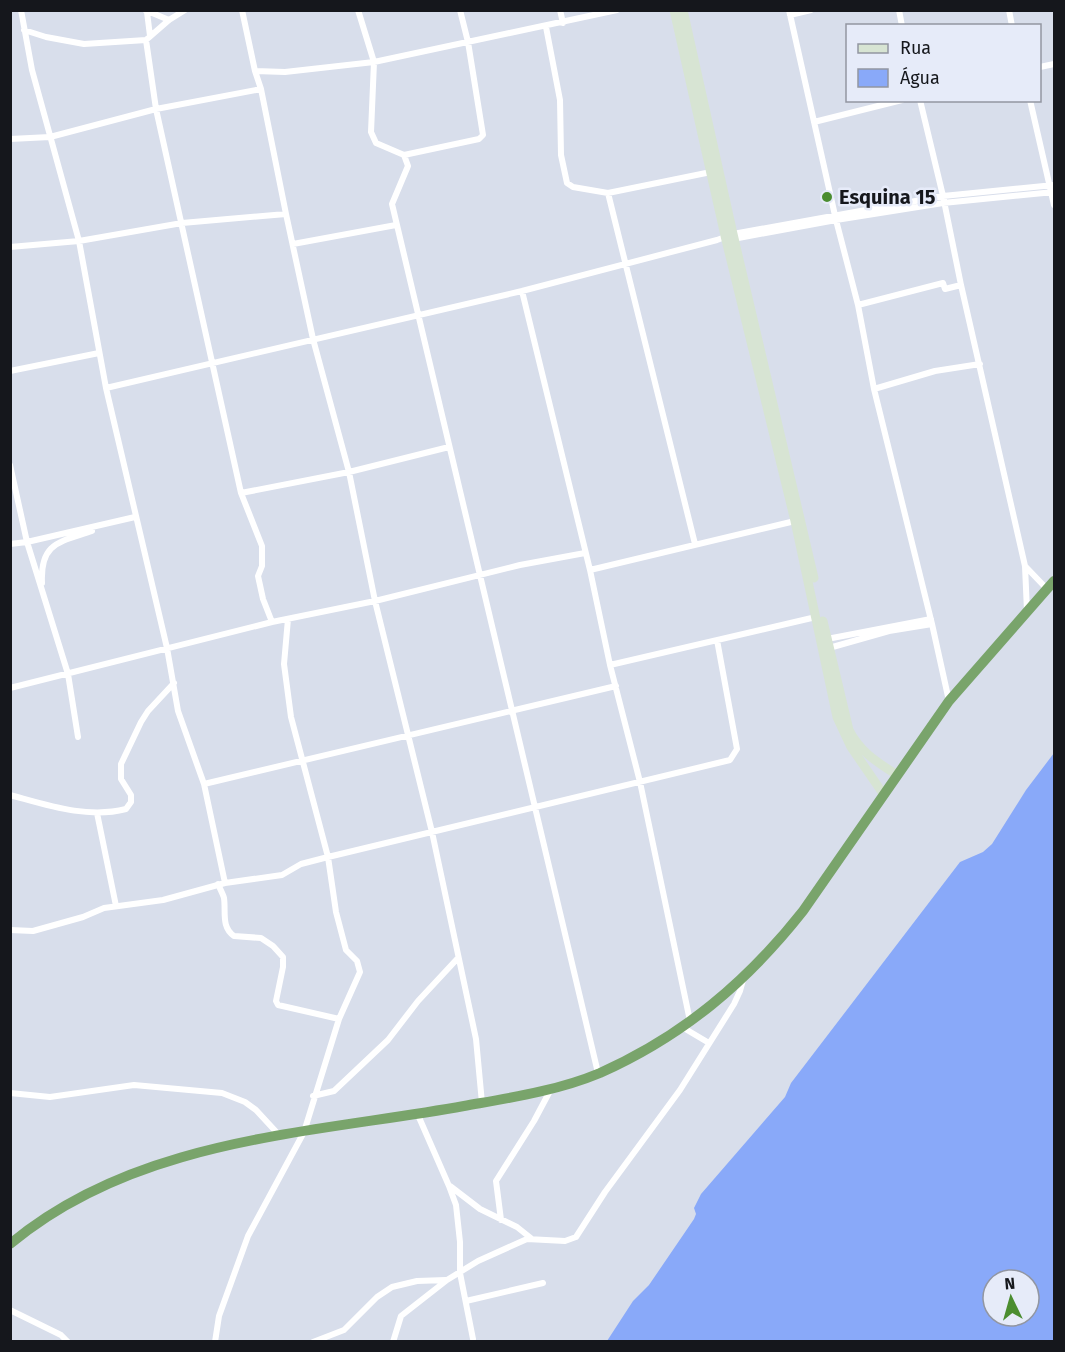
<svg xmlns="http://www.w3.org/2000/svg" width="1065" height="1352" font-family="'Fira Sans',sans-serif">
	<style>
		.water { fill: #89a9f9; fill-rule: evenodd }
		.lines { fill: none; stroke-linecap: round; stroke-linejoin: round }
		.street { stroke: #fff; stroke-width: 6 }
		.secondary { stroke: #d7e4d3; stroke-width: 9 }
		.highway { stroke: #79a46b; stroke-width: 10 }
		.poi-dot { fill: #4b8d30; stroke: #e6ebf9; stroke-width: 2 }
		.labels { text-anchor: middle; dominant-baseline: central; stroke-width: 5; stroke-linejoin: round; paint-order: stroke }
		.poi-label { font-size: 20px; font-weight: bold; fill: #15171c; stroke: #e6ebf9; text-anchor: start }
	</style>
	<rect width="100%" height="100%" fill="#d8deeb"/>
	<!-- water -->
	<path class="water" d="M1054,753V1341H607L633,1301L649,1285L694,1219L696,1214L694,1208L701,1194L785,1097L791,1083L960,862L983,852L992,844L1026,790ZM993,1280H1029V1316H993Z"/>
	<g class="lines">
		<!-- street -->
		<path class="street" d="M21,10L32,70L79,241L106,388L167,648L178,711L204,784L225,883
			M145,10L169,20
			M242,10L255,71L261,89L286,214L313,339L349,472L375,601L432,832L476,1039L482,1103
			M358,10L374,62L371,132L376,143L404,155L479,139L483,135L468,42L460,10
			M560,10L563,23
			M789,10L836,220L858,305L874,389L932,624L949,701
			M899,10L902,26
			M1009,10L1012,26
			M147,12L150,36
			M790,15L811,10
			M546,27L560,100L561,155L567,183L573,187L608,193L711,172
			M24,30L46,37L84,44L146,40L169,20L185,10
			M146,40L156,109L241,493L262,546V566L258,576L263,599L272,622
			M1040,67L1054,64
			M255,71L285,72L374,62L617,10
			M920,100L943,196L961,285L1025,566L1027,611
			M1030,100L1054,205
			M814,122L902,100
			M10,139L50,137L156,109L261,89
			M404,155L408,166L392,204L598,1073
			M608,193L695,544
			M733,239L836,220L943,203L1054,192
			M293,244L396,225
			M10,247L79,241L182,223L286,214
			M522,291L590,570L610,665L640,782L690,1021
			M858,305L943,283L945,289L961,285
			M10,371L99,353
			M106,388L522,291L717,240L733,234L943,196L1054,185
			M874,389L935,371L980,364
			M10,465L27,542L10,544
			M241,493L349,472L449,447
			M1025,566L1047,589
			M590,570L795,521
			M42,583C40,542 60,542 92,531
			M827,639L931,619
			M829,648L889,631L932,624
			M610,665L816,617
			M10,688L272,622L375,601L520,565L585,553
			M78,737L68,674L27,542L135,517
			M204,784L616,686
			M10,795C47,805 87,819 126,809L131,802V795L121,779V764L141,722L148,711L174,683
			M97,813L116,906
			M218,884C220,889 223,894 224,898C226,912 221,927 234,936L261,938L273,946L283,957V967L276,1001L278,1005L339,1019
			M10,930L33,931L83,917L104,908L163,900L225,883L282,875L301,864L328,857L730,760L737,749L717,640
			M682,1027L709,1043
			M10,1093L50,1097L134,1085L222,1093L245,1102L256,1110L280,1136
			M313,1096L334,1091L388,1040L418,1001L458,958
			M418,1115L449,1186L456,1205L460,1242V1273L473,1339
			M450,1186L480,1209L517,1227L532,1239
			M501,1220L496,1181L534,1121L551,1089
			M466,1301L543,1283
			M10,1310L61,1335L68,1342
			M215,1342L219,1316L248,1236L304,1132L339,1019L360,972L357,961L346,950L336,912L328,857L291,717L284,664L288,619
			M313,1342L344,1330L377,1297L392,1287L417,1281L446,1280
			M393,1342L401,1316L447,1280L478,1261L527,1239L565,1241L576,1237L605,1192L680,1090L734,1004L740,991L743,980"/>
		<!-- secondary -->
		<path class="secondary" d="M674,10L726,240L795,521L837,717L851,747L884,795
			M683,10L733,234L814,578
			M823,621L849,730C860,752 877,762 897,775"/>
		<!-- highway -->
		<path class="highway" d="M10,1244C137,1138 309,1134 464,1106C509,1098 557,1091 600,1073C683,1036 747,982 803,911L949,701L1054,581"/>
	</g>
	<!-- markers -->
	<circle class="poi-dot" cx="827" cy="197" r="6"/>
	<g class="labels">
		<!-- poi labels -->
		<g class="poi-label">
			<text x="839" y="197">Esquina 15</text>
		</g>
	</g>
	<!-- border -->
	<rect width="1065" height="1352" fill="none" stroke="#15171c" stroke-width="24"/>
	<!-- legend -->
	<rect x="846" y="24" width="195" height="78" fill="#e6ebf9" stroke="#9296a1" stroke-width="1.5"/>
	<rect x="858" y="44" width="30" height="9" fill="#d7e4d3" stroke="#9296a1" stroke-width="1.5"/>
	<text x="900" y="54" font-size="18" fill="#15171c">Rua</text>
	<rect x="858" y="69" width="30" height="18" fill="#89a9f9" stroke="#9296a1" stroke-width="1.5"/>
	<text x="900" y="84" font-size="18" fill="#15171c">Água</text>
	<!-- north arrow -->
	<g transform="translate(1011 1298) rotate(355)"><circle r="28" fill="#e6ebf9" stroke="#9296a1" stroke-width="1.5"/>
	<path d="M0-4.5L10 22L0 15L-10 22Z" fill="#4b8d30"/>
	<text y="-9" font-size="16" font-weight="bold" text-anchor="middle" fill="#15171c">N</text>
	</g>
</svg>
